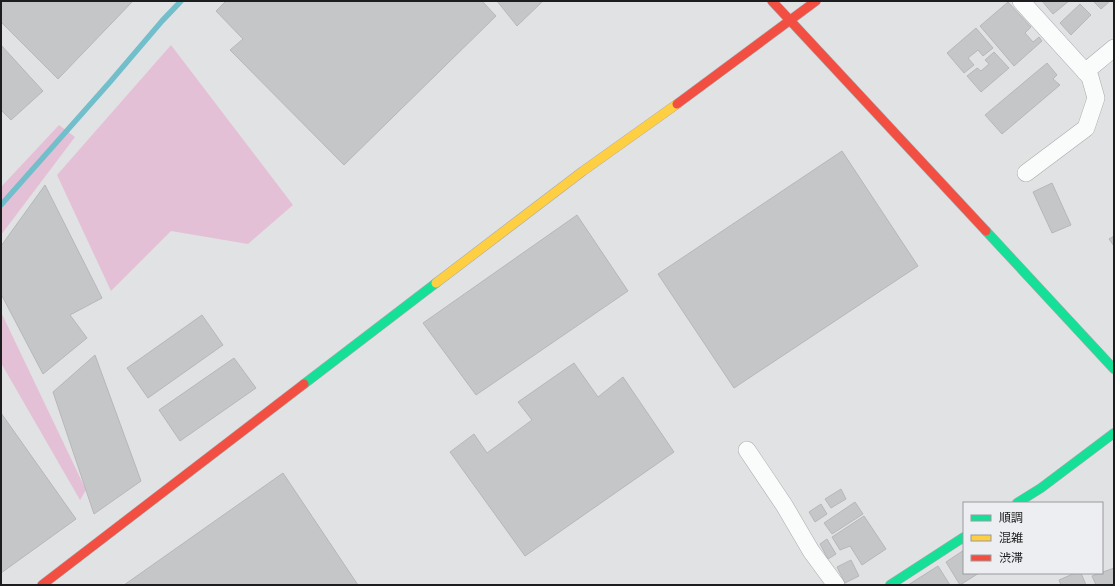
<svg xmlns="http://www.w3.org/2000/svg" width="1115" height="586" font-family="'Noto Sans','Noto Sans JP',sans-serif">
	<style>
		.green { fill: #e4c0d7 }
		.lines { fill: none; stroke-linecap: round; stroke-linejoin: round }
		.stream { stroke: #72becb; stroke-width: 5.5 }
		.building { fill: #c5c6c7; stroke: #b6b7b9 }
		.street-casing { stroke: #aaaaac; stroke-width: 18 }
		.fast-casing { stroke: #aaaaac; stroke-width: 10 }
		.slow-casing { stroke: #aaaaac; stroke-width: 10 }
		.jam-casing { stroke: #aaaaac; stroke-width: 10 }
		.street { stroke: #fafbfb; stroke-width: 17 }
		.fast { stroke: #16e098; stroke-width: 9 }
		.slow { stroke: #ffcf43; stroke-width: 9 }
		.jam { stroke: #f24e42; stroke-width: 9 }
	</style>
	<rect width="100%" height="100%" fill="#e1e2e4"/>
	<!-- green -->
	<path class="green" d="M171,45L293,205L248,244L171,231L111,291L57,175Z
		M59,125L75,137L1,235V187Z
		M1,312L86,490L80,500L1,363Z"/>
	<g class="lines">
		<!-- stream -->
		<path class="stream" d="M1,205L110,82L162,21L181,1"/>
	</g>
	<!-- building -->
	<path class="building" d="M1,1H133L58,79L1,22Z
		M226,1H482L496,16L344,165L230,50L243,39L216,11Z
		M497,1H543L517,26Z
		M1042,1H1069L1053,14Z
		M1093,1H1110L1101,9Z
		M1008,2L1031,27L1025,33L1033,42L1039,37L1042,41L1014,66L980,26Z
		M1080,4L1091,15L1071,35L1060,23Z
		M976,28L993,48L983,56L978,50L968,58L974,65L964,73L947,53Z
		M1,45L43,91L11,120L1,110Z
		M994,52L1009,68L981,92L967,76L977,68L981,71L989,64L985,60Z
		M1047,63L1057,75L1053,79L1060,85L1002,134L985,115Z
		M842,151L918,266L734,388L658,274Z
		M1052,183L1071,225L1052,233L1033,192Z
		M45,185L102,298L70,315L87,338L43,374L1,294V246Z
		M577,215L628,291L476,395L423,323Z
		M1114,236V246L1109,239Z
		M202,315L223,345L148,398L127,368Z
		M95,355L141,481L94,514L53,392Z
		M234,358L256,388L180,441L159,410Z
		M574,363L598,397L623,377L674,452L525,556L450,452L474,434L487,453L532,420L518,402Z
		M1,413L76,519L1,573Z
		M283,473L358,585H124Z
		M841,489L846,499L831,508L825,499Z
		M855,502L863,514L832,534L824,523Z
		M821,504L827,514L815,522L809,512Z
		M864,516L886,549L862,565L850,546L840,550L832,537Z
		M827,539L836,554L828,559L820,544Z
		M964,550V573H979L960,585L946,562Z
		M851,560L859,576L845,583L837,567Z
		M938,566L950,585H908Z
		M1114,568V585H1096L1092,576Z
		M1075,573H1081L1086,585H1061L1059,580Z"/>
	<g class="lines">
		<defs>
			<path id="street" d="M1021,1L1090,77L1096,98L1086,128L1026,173
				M1085,72L1114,48
				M747,450L784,505L811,551L836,585"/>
			<path id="fast" d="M986,231L1114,369
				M304,384L436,283
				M1017,503L1041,488L1114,433
				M890,585L964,537"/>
			<path id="slow" d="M436,283L583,171L677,104"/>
			<path id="jam" d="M772,1L986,231
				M677,104L816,1
				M42,585L304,384"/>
		</defs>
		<!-- street casing -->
		<use href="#street" class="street-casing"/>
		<!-- fast casing -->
		<use href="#fast" class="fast-casing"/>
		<!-- slow casing -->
		<use href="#slow" class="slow-casing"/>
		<!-- jam casing -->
		<use href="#jam" class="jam-casing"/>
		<!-- street -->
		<use href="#street" class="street"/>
		<!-- fast -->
		<use href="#fast" class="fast"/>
		<!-- slow -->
		<use href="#slow" class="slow"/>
		<!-- jam -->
		<use href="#jam" class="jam"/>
	</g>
	<!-- border -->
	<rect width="1115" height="586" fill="none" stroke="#1d1d1f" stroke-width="4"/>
	<!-- legend -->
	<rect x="963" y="502" width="140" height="72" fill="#edeef2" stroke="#9a9a9e"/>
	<rect x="971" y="515" width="20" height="6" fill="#16e098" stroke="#9a9a9e"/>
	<text x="999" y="522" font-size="12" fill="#1d1d1f">順調</text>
	<rect x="971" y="535" width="20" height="6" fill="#ffcf43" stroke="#9a9a9e"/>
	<text x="999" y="542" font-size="12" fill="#1d1d1f">混雑</text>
	<rect x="971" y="555" width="20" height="6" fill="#f24e42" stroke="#9a9a9e"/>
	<text x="999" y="562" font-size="12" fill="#1d1d1f">渋滞</text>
</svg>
